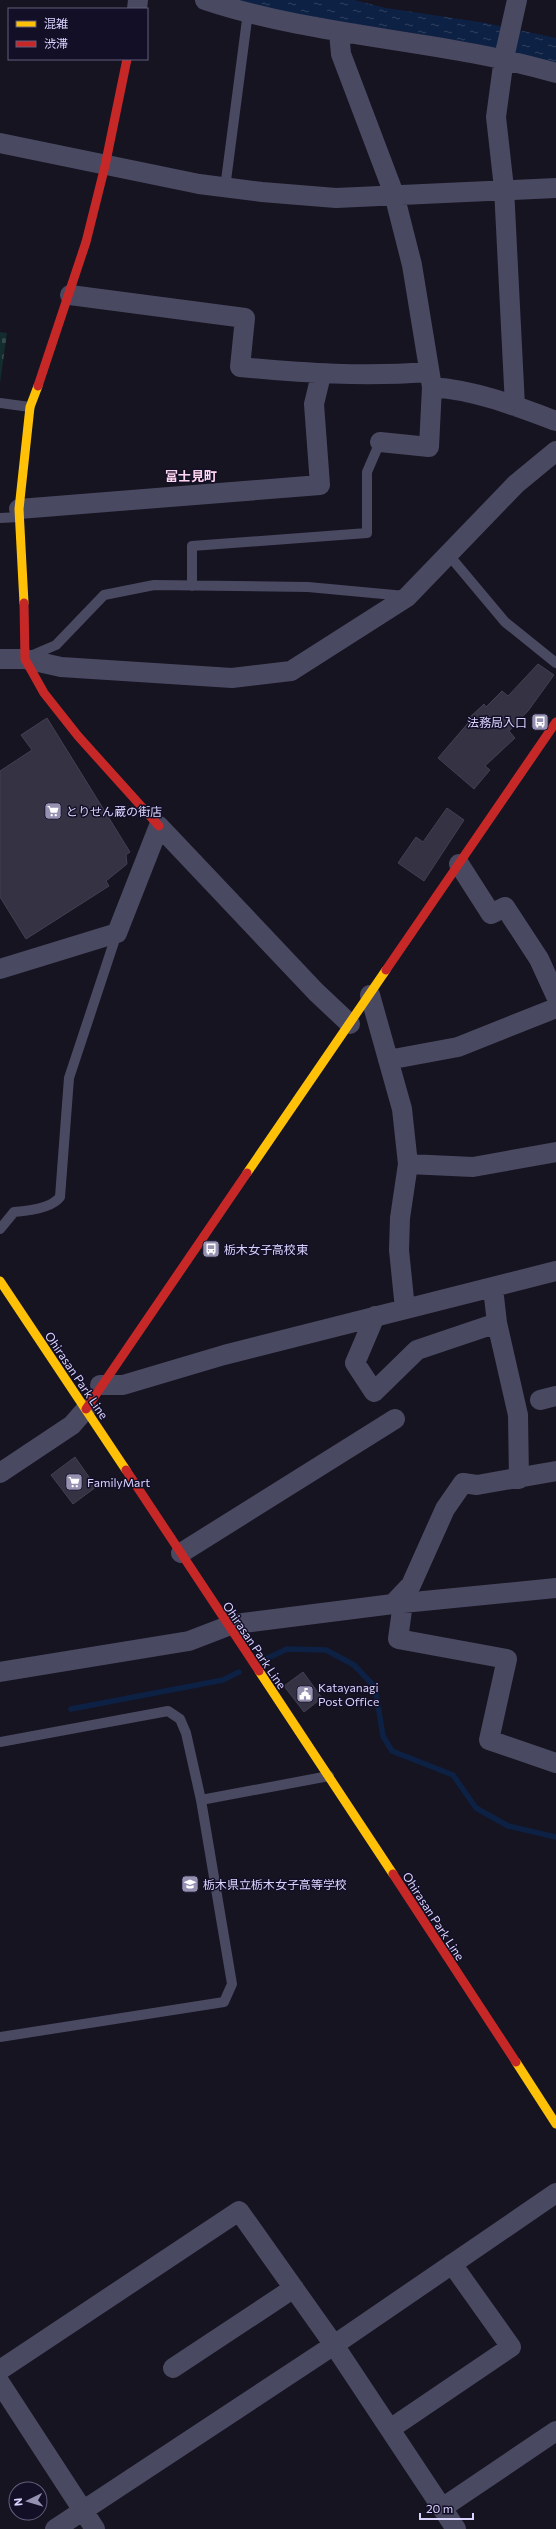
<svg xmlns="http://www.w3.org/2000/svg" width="556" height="2529" font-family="Commissioner,'Noto Sans JP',sans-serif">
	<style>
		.cemetery { fill: url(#cemetery-stones) }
		.water { fill: url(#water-ripples) }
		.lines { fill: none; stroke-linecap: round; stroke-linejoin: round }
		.stream { stroke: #0d2144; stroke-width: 5.5 }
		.building { fill: #343243; stroke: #433f54 }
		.lane { stroke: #4a4962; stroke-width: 10 }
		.street { stroke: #4a4962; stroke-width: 20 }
		.slow { stroke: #ffc107; stroke-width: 9 }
		.jam { stroke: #c62828; stroke-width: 9 }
		.labels { text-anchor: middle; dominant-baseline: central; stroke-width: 3; stroke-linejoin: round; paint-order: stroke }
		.poi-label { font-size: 12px; fill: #d9d4ff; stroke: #130f26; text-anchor: start }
		.street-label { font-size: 12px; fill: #d9d4ff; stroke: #130f26 }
		.neighbourhood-label { font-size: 13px; font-weight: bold; fill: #ffd6f0; stroke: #130f26 }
	</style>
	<defs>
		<pattern id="cemetery-stones" width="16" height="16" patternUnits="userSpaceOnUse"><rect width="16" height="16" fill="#132c2d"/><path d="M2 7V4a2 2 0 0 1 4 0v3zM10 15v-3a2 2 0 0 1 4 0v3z" fill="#354a4c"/></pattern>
		<pattern id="water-ripples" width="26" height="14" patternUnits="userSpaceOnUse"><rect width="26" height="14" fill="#0d2144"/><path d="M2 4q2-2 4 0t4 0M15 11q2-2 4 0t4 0" fill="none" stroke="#304060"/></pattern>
	</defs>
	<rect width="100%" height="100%" fill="#161421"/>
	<!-- cemetery -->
	<path class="cemetery" d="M0,332L7,333L0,383Z"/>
	<!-- water -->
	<path class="water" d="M231,0H354L386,8L486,23L556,38V64C451,31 338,28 231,0Z"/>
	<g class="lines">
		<!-- stream -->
		<path class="stream" d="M268,1658L287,1649L326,1650L354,1665L375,1687L383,1736L392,1751L453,1775L476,1808L508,1826L556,1837
			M71,1709L223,1680L239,1672"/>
	</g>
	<!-- building -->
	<path class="building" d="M538,664L554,675L528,711L509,731L515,738L485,766L490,770L474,789L438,758L469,722L467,720L484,704L486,707L502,691L508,696Z
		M47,718L130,852L126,855L127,864L106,881L109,886L26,939L0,897V771L32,750L21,735Z
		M447,808L464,820L424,881L398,863L416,837L423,842Z
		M75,1457L96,1487L73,1504L51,1475Z
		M303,1672L322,1698L304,1712L284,1686Z"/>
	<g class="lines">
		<!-- lane -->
		<path class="lane" d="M225,188L248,12
			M0,403L30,407
			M0,518L19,517
			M448,554L505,622L556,663
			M192,586V546L367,533V472L380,442
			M28,657L56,645L104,595L154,585L308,587L405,596
			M0,1229L14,1212C27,1211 52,1208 60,1197L69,1078L117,933
			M0,1742L168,1711L180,1719L186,1733L201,1800L329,1776
			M0,2037L224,2002L232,1984L201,1800"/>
		<!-- street -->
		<path class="street" d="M205,0C319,38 441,39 556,73
			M137,9L138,0
			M339,32L341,54L394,194L412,265L432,387L429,447L380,442
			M0,143L199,184L262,192L336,198L556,188
			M70,295L245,318L240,367C305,373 363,377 429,372
			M432,387C475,390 516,406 556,421
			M515,406L504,188L496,117L504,58L517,0
			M19,509L320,485L314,404L321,375
			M0,659H25L61,667L232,678L291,671L407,597L516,484L556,451
			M459,864L491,914L505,907L539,959L556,996
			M0,969L117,933L159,826L316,992L350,1024
			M370,995L402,1109L408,1164L400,1218L399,1250L405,1309
			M388,1060L458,1047L556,1008
			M408,1164L473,1167L556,1152
			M493,1288L497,1323L518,1415L519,1479
			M375,1316L355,1363L374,1392L417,1350L497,1323
			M100,1385H123L224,1355L556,1271
			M540,1400L556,1396
			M0,1473L72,1425L86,1409
			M181,1553L395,1419
			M403,1603L398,1639L507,1659L489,1740L556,1763
			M393,1604L411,1585L445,1509L463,1483L477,1485L556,1471
			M0,1672L189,1641L228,1626L243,1623L393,1604L556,1588
			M173,2368L294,2288
			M0,2370L239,2211L334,2345L556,2193
			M0,2383L95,2529
			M390,2429L511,2347L452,2264
			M442,2508L556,2431
			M55,2529L334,2345L456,2529"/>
		<!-- slow -->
		<path class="slow" d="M24,603L19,509L30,407L38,386
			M247,1173L386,970
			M0,1281L126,1470
			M259,1671L393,1874
			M516,2062L556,2124"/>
		<!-- jam -->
		<path class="jam" d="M38,386L86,242L105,166L127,59
			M24,603L25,659L44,693L78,736L159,826
			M386,970L556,722
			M86,1409L247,1173
			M126,1470L259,1671
			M393,1874L516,2062"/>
	</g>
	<!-- icons -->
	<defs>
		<symbol id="bus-square" viewBox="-11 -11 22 22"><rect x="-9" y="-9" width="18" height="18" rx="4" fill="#9591b1" stroke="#130f26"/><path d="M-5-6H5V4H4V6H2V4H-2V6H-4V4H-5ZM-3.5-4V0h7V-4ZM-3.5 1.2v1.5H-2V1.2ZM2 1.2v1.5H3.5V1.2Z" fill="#fff"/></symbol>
		<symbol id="supermarket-square" viewBox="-11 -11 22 22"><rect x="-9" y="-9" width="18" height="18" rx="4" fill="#9591b1" stroke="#130f26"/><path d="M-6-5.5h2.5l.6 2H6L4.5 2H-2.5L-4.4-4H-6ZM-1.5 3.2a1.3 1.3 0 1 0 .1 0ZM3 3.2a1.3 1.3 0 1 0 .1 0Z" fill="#fff"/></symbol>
		<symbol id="civic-square" viewBox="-11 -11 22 22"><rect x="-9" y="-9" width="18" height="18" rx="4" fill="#9591b1" stroke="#130f26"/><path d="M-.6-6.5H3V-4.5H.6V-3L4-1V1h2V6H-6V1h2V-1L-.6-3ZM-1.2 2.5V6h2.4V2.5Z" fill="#fff"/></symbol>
		<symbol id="school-square" viewBox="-11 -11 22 22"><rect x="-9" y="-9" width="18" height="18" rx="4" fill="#9591b1" stroke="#130f26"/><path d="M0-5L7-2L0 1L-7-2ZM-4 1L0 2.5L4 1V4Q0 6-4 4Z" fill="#fff"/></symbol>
	</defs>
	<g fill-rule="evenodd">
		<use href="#bus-square" x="530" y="712" width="20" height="20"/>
		<use href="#supermarket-square" x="43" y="801" width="20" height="20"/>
		<use href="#bus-square" x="201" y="1239" width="20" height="20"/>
		<use href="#supermarket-square" x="64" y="1472" width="20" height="20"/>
		<use href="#civic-square" x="295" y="1684" width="20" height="20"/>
		<use href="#school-square" x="180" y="1874" width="20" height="20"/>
	</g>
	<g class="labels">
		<!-- poi labels -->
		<g class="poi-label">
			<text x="527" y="722" text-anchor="end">法務局入口</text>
			<text x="66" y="811">とりせん蔵の街店</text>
			<text x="224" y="1249">栃木女子高校東</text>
			<text x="87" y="1482">FamilyMart</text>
			<text x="318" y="1687">Katayanagi<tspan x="318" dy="14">Post Office</tspan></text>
			<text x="203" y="1884">栃木県立栃木女子高等学校</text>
		</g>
		<!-- street labels -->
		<g class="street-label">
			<text transform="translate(77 1375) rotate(56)">Ohirasan Park Line</text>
			<text transform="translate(255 1645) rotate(56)">Ohirasan Park Line</text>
			<text transform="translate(434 1916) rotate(57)">Ohirasan Park Line</text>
		</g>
		<!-- neighbourhood labels -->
		<g class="neighbourhood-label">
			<text x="191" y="476">富士見町</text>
		</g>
	</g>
	<!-- legend -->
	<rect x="8" y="8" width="140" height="52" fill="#130f26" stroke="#625e7d"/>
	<rect x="16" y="21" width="20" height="6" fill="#ffc107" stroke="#625e7d"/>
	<text x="44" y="28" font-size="12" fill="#d9d4ff">混雑</text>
	<rect x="16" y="41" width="20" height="6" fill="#c62828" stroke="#625e7d"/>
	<text x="44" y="48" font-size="12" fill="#d9d4ff">渋滞</text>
	<!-- north arrow -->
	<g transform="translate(28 2501) rotate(265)"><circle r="19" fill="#130f26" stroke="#625e7d"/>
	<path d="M0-3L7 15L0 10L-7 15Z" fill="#9591b1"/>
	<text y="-6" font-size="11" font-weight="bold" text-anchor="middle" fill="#d9d4ff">N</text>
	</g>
	<!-- scale -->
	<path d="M420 2513v6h53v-6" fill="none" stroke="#d9d4ff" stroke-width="2"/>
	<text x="426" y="2513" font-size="12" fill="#d9d4ff" stroke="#130f26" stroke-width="3" paint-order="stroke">20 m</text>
</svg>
